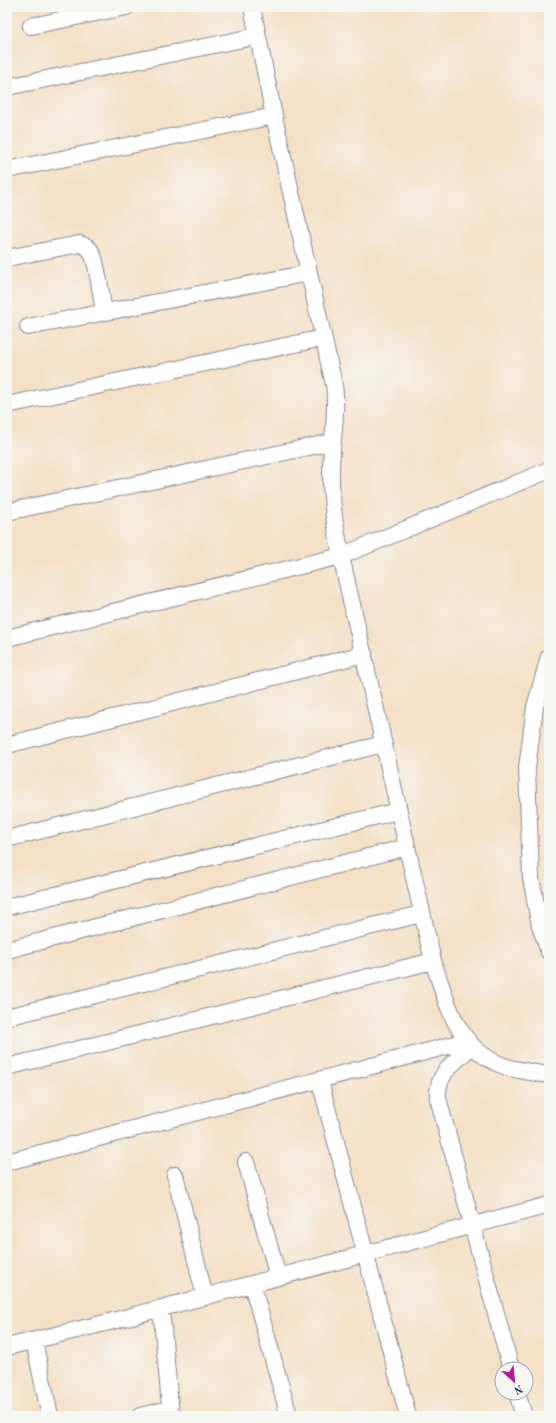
<svg xmlns="http://www.w3.org/2000/svg" width="556" height="1423" font-family="'Old Standard TT',serif">
	<style>
		.lines { fill: none; stroke-linecap: round; stroke-linejoin: round }
		.minor-casing { stroke: #888892; stroke-width: 18 }
		.minor { stroke: #fff; stroke-width: 16 }
	</style>
	<rect width="100%" height="100%" fill="#f6f6f2"/>
	<filter id="ink" filterUnits="userSpaceOnUse"><feTurbulence type="fractalNoise" baseFrequency=".025" numOctaves="2"/><feDisplacementMap in="SourceGraphic" scale="8" xChannelSelector="R" yChannelSelector="G"/><feConvolveMatrix kernelMatrix="1 2 1 2 8 2 1 2 1" color-interpolation-filters="sRGB"/></filter>
	<filter id="wash" filterUnits="userSpaceOnUse"><feTurbulence type="fractalNoise" baseFrequency=".012" numOctaves="4" result="noise"/><feDisplacementMap in="SourceGraphic" scale="16" xChannelSelector="R" yChannelSelector="G"/><feGaussianBlur stdDeviation="0.9" result="paint"/><feColorMatrix in="noise" values="0 0 0 0 0 0 0 0 0 0 0 0 0 0 0 0 0 1.4 0 .05"/><feComposite in="paint" operator="in"/></filter>
	<g filter="url(#wash)">
		<rect width="100%" height="100%" fill="#f4e0c6"/>
	</g>
	<g filter="url(#ink)">
		<g class="lines">
			<defs>
				<path id="minor" d="M252,7L274,116L334,385C338,414 331,442 331,471C330,500 336,528 341,556L433,961C448,1006 458,1053 510,1068C522,1071 536,1073 549,1075
					M31,26L126,7
					M7,87L258,36
					M7,170L274,116
					M7,258L79,244C85,245 89,247 92,253C98,266 101,296 104,312
					M28,327L309,273
					M7,405L323,338
					M7,512L332,442
					M7,638L341,556L549,470
					M549,657L535,707L527,768L531,878L540,926L549,952
					M7,745L364,654
					M7,839L383,744
					M7,907L398,811
					M7,950L407,847
					M7,1017L421,914
					M472,1046C456,1061 436,1073 438,1098L511,1369
					M7,1067L433,961
					M320,1081L408,1416
					M7,1162L467,1041
					M246,1162L278,1277
					M175,1175L205,1297
					M252,1284L289,1416
					M161,1308L171,1416
					M34,1341L50,1416
					M7,1347L113,1321L549,1205
					M517,1393L524,1416
					M140,1416L170,1409"/>
			</defs>
			<!-- minor casing -->
			<use href="#minor" class="minor-casing"/>
			<!-- minor -->
			<use href="#minor" class="minor"/>
		</g>
	</g>
	<!-- margin -->
	<rect width="556" height="1423" fill="none" stroke="#f6f6f2" stroke-width="24"/>
	<!-- north arrow -->
	<g transform="translate(514 1381) rotate(153)"><circle r="19" fill="#f6f6f2" stroke="#9ea6b7"/>
	<path d="M0-3L7 15L0 10L-7 15Z" fill="#b5179e"/>
	<text y="-6" font-size="11" font-weight="bold" text-anchor="middle" fill="#1b2f5e">N</text>
	</g>
</svg>
